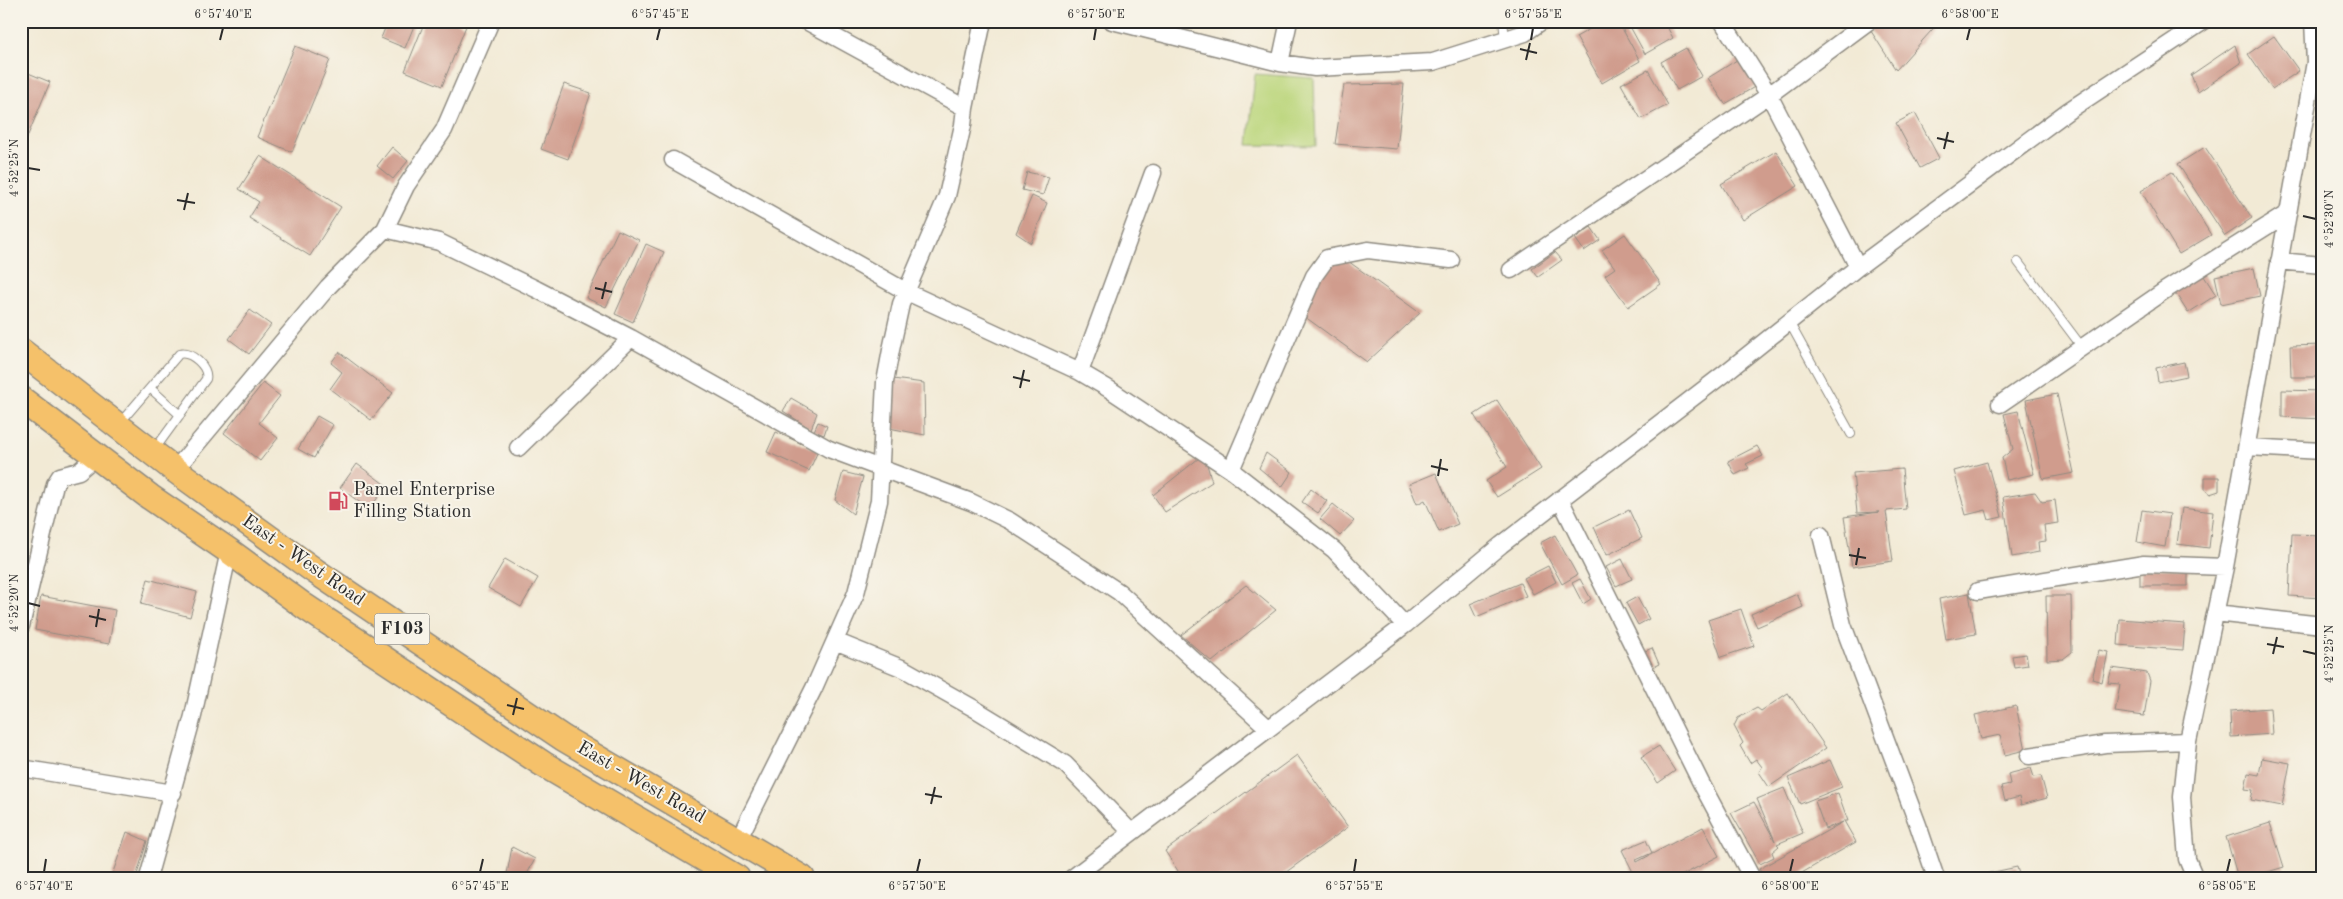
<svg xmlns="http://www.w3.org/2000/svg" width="2343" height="899" font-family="'Old Standard TT',serif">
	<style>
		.green { fill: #bbd67c; stroke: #738054 }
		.building { fill: #d09c8d }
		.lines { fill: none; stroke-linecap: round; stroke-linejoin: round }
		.service-casing { stroke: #8e8a80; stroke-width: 10 }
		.minor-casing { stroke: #8e8a80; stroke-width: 19 }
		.primary-casing { stroke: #8e8a80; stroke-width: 28 }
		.service { stroke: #fff; stroke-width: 8 }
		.minor { stroke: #fff; stroke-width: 16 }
		.primary { stroke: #f5c16b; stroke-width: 25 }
		.ticks { fill: none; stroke: #2b2b2b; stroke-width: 2 }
		.labels { text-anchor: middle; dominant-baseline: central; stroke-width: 4; stroke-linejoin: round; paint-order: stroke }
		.shield { fill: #f7f3e8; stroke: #686764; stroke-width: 1 }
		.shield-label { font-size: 18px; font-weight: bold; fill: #2b2b2b }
		.poi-label { font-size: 19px; fill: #2b2b2b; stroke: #f7f3e8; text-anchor: start }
		.street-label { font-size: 19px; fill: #2b2b2b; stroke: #f7f3e8 }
		.neatline { fill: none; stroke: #2b2b2b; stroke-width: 2 }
		.ticks-label { font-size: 12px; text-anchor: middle; fill: #2b2b2b }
	</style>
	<rect width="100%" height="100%" fill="#f7f3e8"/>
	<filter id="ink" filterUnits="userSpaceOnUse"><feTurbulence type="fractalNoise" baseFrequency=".02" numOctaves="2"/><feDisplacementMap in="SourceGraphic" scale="10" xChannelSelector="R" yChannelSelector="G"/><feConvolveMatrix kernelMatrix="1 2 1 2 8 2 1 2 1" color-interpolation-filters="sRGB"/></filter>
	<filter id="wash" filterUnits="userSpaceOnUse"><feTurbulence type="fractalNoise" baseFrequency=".0096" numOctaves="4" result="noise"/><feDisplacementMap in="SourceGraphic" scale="20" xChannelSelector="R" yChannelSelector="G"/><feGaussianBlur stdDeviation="1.12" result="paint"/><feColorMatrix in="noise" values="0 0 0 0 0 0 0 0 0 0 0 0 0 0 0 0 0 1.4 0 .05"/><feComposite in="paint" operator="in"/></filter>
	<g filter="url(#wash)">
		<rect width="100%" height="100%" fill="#f2ead5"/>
		<!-- green -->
		<path class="green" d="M1255,74L1314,78L1316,146L1248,145Z"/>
		<g id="blocks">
			<!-- building -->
			<path class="building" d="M388,21H416L405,48L381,38Z
				M425,21H455L466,26L442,86L405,71Z
				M1604,21H1618L1640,61L1602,83L1576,37Z
				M1627,21H1664L1673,38L1645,54Z
				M1880,21H1940L1896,70L1869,28Z
				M2274,36L2299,71L2272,89L2248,54Z
				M2235,45L2241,63L2198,92L2191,75Z
				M295,46L330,60L292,152L257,137Z
				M1686,48L1702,76L1677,90L1661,62Z
				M1740,58L1758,85L1725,104L1708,78Z
				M21,70L50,82L21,152Z
				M1648,70L1668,105L1641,119L1621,84Z
				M564,84L591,93L568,159L541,149Z
				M1404,84L1397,149L1335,144L1344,85Z
				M1915,113L1939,158L1920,168L1896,123Z
				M392,147L408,161L393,179L377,166Z
				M2205,147L2252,218L2225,236L2178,164Z
				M1776,151L1798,186L1743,220L1721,184Z
				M260,156L341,207L310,256L249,218L259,202L239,189Z
				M1027,172L1049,177L1043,195L1022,190Z
				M2172,172L2211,235L2179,254L2141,191Z
				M1032,196L1047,203L1031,243L1016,233Z
				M1591,227L1600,240L1584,251L1575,238Z
				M618,230L639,240L606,307L586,298Z
				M1625,234L1661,284L1628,307L1605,275L1615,268L1602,250Z
				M646,244L664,252L633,322L615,314Z
				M1334,251L1420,313L1367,362L1301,314Z
				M1555,252L1562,260L1538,277L1532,269Z
				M2254,268L2260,296L2221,304L2215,276Z
				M2202,273L2216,295L2188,313L2174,291Z
				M250,310L271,325L249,354L229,339Z
				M2322,345V377H2291L2290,346Z
				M339,352L393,393L371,420L330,389L342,372L331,363Z
				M2184,362L2187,376L2158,382L2156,368Z
				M893,379L924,383L925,435L889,428Z
				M263,383L280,396L259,423L278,438L260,461L224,433Z
				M2282,390L2322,391V419L2282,417Z
				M2057,394L2074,473L2043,479L2026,400Z
				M791,398L817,413L811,429L783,411Z
				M1497,400L1541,469L1497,497L1486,481L1507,467L1474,415Z
				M2018,411L2034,474L2007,480L2002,458L2013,449L2004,414Z
				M317,416L333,425L314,458L298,449Z
				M818,422L827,426L824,435L814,431Z
				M776,432L818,451L809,471L767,452Z
				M1757,446L1763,456L1746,464L1749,468L1735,475L1728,461Z
				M1266,453L1292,472L1282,487L1259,468Z
				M1204,454L1212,482L1165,512L1153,495Z
				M1987,462L2002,517L1989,520L1986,510L1966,515L1954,471Z
				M357,464L387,486L369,509L340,488Z
				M1902,469L1906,509L1886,511L1893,561L1852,567L1844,517L1879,512L1857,513L1853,473Z
				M843,472L863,477L853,514L835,500Z
				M1436,473L1458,524L1439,532L1425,500L1417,504L1409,484Z
				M2205,477H2219V491L2210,494L2205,490Z
				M1311,489L1327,501L1318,513L1302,502Z
				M2035,492L2042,502L2055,500L2058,523L2044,525L2046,541L2038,542L2039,552L2012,557L2003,497Z
				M1333,504L1354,521L1340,536L1320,519Z
				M2182,508L2213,512L2209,548L2177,544Z
				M1629,510L1642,538L1607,555L1594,527Z
				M2142,510L2170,514L2165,547L2137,542Z
				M2292,534L2322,535V598L2289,596Z
				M1555,535L1577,575L1562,584L1540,543Z
				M505,559L538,578L521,607L488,588Z
				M1622,559L1632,579L1616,586L1606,567Z
				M1548,566L1556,582L1533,594L1524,578Z
				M2140,569H2188V586H2140Z
				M148,579L197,592L190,617L141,604Z
				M1580,579L1591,599L1583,604L1572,583Z
				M1520,583L1526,596L1476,617L1470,604Z
				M1246,585L1276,610L1212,662L1181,635Z
				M1969,593L1976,634L1946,639L1939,599Z
				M1797,594L1803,607L1757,627L1751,614Z
				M41,596L115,610L109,644L35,630Z
				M2046,596H2071L2072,652L2063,659L2047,660Z
				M1637,597L1649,619L1638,625L1626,603Z
				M1741,609L1754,646L1721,657L1708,620Z
				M2120,619L2185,624L2183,650L2118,645Z
				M1652,648L1659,664L1649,669L1641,653Z
				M2099,650L2108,652L2102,682L2092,679Z
				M2026,654L2028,665L2014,667L2012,656Z
				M2112,668L2147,673L2150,681L2144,716L2115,712L2120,684L2108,683Z
				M1788,693L1826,748L1769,787L1759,772L1762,767L1756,759L1750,763L1740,746L1743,743L1734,726L1738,718L1757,708L1761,711Z
				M2016,706L2025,750L2005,755L2000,735L1981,739L1975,715Z
				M2270,708L2272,734L2231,737L2230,711Z
				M1659,746L1675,771L1658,783L1641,757Z
				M1297,755L1348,827L1278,878H1176L1178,871L1165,851Z
				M2262,758L2290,763L2282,806L2251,800L2253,790L2245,789L2248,773L2259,775Z
				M1830,760L1842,787L1800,804L1788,778Z
				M2031,768L2034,777L2041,776L2047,798L2021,805L2019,797L2005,801L2001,786L2010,784L2008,774Z
				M1784,788L1803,833L1777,844L1779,846L1772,852L1774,857L1760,864L1731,813L1754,802L1775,841L1757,799Z
				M1838,793L1848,821H1844L1856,842L1793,878H1765L1759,869L1843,822L1825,829L1815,801Z
				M2270,823L2284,867L2248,878H2238L2226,837Z
				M1703,827L1719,856L1677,878H1644L1642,873L1635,876L1622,850L1646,840L1652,853L1636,860L1637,862Z
				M127,832L147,841L136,878H111Z
				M512,847L535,859L525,878H515L507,874Z
				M2017,867L2020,878H1971V877Z"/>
		</g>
	</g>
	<g filter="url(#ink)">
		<use href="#blocks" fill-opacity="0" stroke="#8e8a80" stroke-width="1"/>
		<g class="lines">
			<defs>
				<path id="service" d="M1503,21L1505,39
					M2018,262L2082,347
					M1789,322L1851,434
					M150,388L180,415
					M119,424L179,354C191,351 209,367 206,379L155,449"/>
				<path id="minor" d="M806,21L965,108
					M1112,21L1280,63L1315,68L1433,62L1525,33L1542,21
					M1722,21L1769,95L1858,267
					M1280,63L1289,21
					M673,160L907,292L1080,372L1109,389L1231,470L1334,550L1405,625
					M385,229L439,242L536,289L631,338L829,449L971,502L1010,521L1119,592L1268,728
					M2279,261L2322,265
					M1511,270L1769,95L1869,21
					M1080,372L1153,173
					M2000,404L2164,291L2288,213
					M2248,447L2322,451
					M518,448L631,338
					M175,470L328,287L385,229L406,186L444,130L491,21
					M1231,470L1314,276L1327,258L1368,250L1451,260
					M1560,499L1701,783L1752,878
					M1821,535L1843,625L1918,825L1936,878
					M1978,591L2144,564L2225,567
					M2215,613L2322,625
					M21,626L55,484L60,476L79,471L96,456
					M835,641L904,669L975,709L1065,764L1131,832
					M2029,756L2105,744L2188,741
					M21,768L173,793
					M738,840L814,688L856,593L879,501L885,382L891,350L901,304L947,196L963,125L965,108L983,21
					M148,878L193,716L229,551
					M1072,878L1405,625L1501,545L1725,373L1858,267L2068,111L2204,21
					M2195,878L2187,859L2182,797L2188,741L2225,567L2315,62L2313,21"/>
				<path id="primary" d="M21,351L175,470L315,571L563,738L802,878
					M21,399L150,497L229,551L304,606L543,764L737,878"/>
			</defs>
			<!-- service casing -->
			<use href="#service" class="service-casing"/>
			<!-- minor casing -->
			<use href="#minor" class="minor-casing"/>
			<!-- primary casing -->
			<use href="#primary" class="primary-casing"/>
			<!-- service -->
			<use href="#service" class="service"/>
			<!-- minor -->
			<use href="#minor" class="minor"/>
			<!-- primary -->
			<use href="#primary" class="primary"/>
		</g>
	</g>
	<!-- ticks -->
	<path class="ticks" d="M220,40L223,28M657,40L660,28M1094,40L1096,28M1531,40L1533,28M1967,40L1970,28M1520,49L1537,53M1526,60L1530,43M1937,138L1954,142M1944,149L1948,132M28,168L40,170M177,200L195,203M184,210L188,193M2303,216L2316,219M595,288L612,292M602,299L606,282M1013,377L1030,381M1020,388L1024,370M1431,466L1448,470M1438,476L1441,459M1849,555L1866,558M1856,565L1859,548M28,603L40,606M89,616L106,620M96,627L99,609M2267,644L2284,647M2303,651L2316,654M2273,654L2277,637M507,705L524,709M513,715L517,698M925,794L942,797M931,804L935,787M44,872L46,859M480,872L483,859M917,872L920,859M1354,872L1356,859M1790,872L1793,859M2227,872L2230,859"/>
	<!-- icons -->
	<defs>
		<symbol id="fuel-bare" viewBox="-9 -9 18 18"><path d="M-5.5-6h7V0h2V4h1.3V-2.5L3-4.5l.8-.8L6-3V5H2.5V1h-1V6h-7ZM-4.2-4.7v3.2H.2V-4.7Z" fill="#d1495b" stroke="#f7f3e8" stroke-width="2.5" paint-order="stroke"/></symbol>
	</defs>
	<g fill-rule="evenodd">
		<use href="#fuel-bare" x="324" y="487" width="28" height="28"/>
	</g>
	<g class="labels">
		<!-- shield labels -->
		<rect class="shield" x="374.5" y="613.5" width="55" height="31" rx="4"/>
		<g class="shield-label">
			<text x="402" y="629">F103</text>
		</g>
		<!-- poi labels -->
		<g class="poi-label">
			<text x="353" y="490">Pamel Enterprise<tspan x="353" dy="22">Filling Station</tspan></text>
		</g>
		<!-- street labels -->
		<g class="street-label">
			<text transform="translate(303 561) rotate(35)">East - West Road</text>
			<text transform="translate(641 783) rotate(30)">East - West Road</text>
		</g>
	</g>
	<!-- margin -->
	<rect width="2343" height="899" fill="none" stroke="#f7f3e8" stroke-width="55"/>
	<rect x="28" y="28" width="2288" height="844" class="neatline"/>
	<g class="ticks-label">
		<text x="223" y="18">6°57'40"E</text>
		<text x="660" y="18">6°57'45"E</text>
		<text x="1096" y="18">6°57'50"E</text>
		<text x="1533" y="18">6°57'55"E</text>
		<text x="1970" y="18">6°58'00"E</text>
		<text transform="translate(14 168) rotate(-90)" y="4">4°52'25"N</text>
		<text transform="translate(2329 219) rotate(-90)" y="4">4°52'30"N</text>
		<text transform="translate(14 603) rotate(-90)" y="4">4°52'20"N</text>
		<text transform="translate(2329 654) rotate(-90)" y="4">4°52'25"N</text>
		<text x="44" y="890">6°57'40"E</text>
		<text x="480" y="890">6°57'45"E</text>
		<text x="917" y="890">6°57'50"E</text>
		<text x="1354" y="890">6°57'55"E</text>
		<text x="1790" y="890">6°58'00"E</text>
		<text x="2227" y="890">6°58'05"E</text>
	</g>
</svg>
